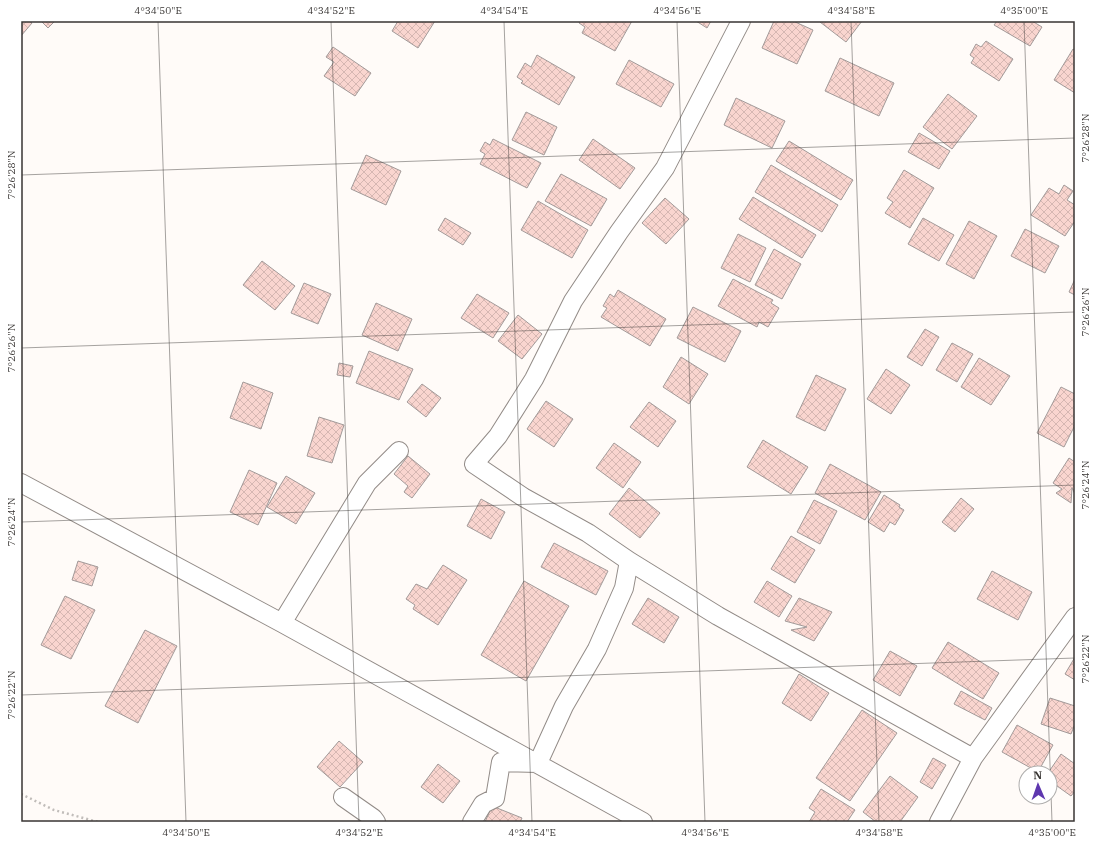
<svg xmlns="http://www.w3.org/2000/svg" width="1096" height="843" font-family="'IBM Plex Serif',serif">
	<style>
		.building { fill: url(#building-cross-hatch); stroke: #a29a99 }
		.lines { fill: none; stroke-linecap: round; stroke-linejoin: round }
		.street-casing { stroke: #928b87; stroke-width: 20 }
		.path { stroke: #c1bdba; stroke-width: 2.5; stroke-dasharray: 2 3; stroke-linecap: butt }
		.street { stroke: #fff; stroke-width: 18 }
		.ticks { fill: none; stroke: #383533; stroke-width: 1; stroke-opacity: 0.45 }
		.neatline { fill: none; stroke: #383533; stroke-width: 1.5 }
		.ticks-label { font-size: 10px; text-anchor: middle; fill: #383533 }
	</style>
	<defs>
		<pattern id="building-cross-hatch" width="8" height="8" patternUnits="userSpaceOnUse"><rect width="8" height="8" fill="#f9d5cf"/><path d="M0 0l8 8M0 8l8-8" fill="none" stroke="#d6b7b2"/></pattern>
	</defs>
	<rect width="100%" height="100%" fill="#fffbf8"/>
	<!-- building -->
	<path class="building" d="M21,21H29L32,23L21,36Z
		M41,21H55L48,28Z
		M398,21H435L418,48L392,31Z
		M580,21H632L615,51L582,33L585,27L579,23Z
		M696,21H711L707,28Z
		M774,21H793L813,30L797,64L762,48Z
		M821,21H862L846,42L820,22Z
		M997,21H1032L1042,27L1030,46L994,25Z
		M986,41L1013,59L999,81L971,63L974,58L970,55L976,44L981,47Z
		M333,47L371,73L355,96L324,76L334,62L326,57Z
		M1073,49L1075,50V93L1054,80Z
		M537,55L575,77L559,105L521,83L523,81L517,77L525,63L531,67Z
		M840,58L894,83L879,116L825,91Z
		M629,60L674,84L661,107L616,84Z
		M948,94L977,116L952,149L923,127Z
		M736,98L785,121L772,148L724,125Z
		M526,112L557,127L544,155L512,140Z
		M919,133L950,151L939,169L908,152Z
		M493,139L541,163L527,188L480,164L485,154L480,151L485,142L490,145Z
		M593,139L635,168L620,189L579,160Z
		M789,141L853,180L841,200L776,161Z
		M366,155L401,171L386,205L351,189Z
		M771,165L838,205L822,232L755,192Z
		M904,170L934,188L910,228L885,213L893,202L887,198Z
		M561,174L607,199L591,226L545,201Z
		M1064,185L1073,191L1067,200L1075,205V221L1065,236L1031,215L1049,188L1059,194Z
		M753,197L816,235L802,258L739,219Z
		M665,198L689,219L666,244L642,223Z
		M538,201L588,230L572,258L521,230Z
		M445,218L471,233L463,245L438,230Z
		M923,218L954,235L939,261L908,244Z
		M969,221L997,236L974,279L946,264Z
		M1025,229L1059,246L1045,273L1011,256Z
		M738,234L766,248L750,282L721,268Z
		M774,249L801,264L782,299L755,285Z
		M262,261L295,286L275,310L243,285Z
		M733,279L773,300L771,303L779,308L768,327L759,322L757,327L718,306Z
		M1075,279V295L1069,292Z
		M304,283L331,294L318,324L291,313Z
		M618,290L666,319L650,346L601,317L607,308L603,306L610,294L614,297Z
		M477,294L509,313L493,338L461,318Z
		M376,303L412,319L398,351L362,335Z
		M693,307L741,331L725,362L677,338Z
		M518,315L542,334L522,359L498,341Z
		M925,329L939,337L922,366L907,357Z
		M952,343L973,354L957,382L936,370Z
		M369,351L413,369L399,400L356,383Z
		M681,357L708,374L689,404L663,387Z
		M979,358L1010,376L991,405L961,387Z
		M339,363L353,366L350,377L337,375Z
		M886,369L910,385L891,414L867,399Z
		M816,375L846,389L825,431L796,417Z
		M243,382L273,393L261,429L230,418Z
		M422,384L441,398L426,417L407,402Z
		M1061,387L1075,394V425L1064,447L1037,433Z
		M546,401L573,419L554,447L527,429Z
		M649,402L676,421L658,447L630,427Z
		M319,417L344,425L332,463L307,456Z
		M763,440L808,467L791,494L747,467Z
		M614,443L641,462L623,488L596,468Z
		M408,456L430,474L412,498L404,492L408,486L394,474Z
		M1069,458L1075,462V494L1072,488L1071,503L1056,493L1062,489L1053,483Z
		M830,464L881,492L865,520L815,493Z
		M249,470L277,483L258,525L230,512Z
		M286,476L315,493L296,524L267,507Z
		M629,488L660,513L640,538L609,514Z
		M884,495L900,505L899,507L904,510L895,525L890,522L884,532L868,522Z
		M961,498L974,509L955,532L942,522Z
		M481,499L505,512L491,539L467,526Z
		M814,500L837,511L820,544L797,532Z
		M791,536L815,550L795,583L771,569Z
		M554,543L608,571L596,595L541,567Z
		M78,561L98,567L92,586L72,580Z
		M443,565L467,580L438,625L413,609L415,605L406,599L416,584L427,589Z
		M992,571L1032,592L1018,620L977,599Z
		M524,581L569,606L526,681L481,655Z
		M767,581L792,596L779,617L754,602Z
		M65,596L95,610L71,659L41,645Z
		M648,598L679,617L664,643L632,624Z
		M799,598L832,612L814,641L791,630L807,627L785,621Z
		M145,630L177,646L138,723L105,706Z
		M948,642L999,673L983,699L932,668Z
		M890,651L917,666L900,696L873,680Z
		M1075,657V680L1065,674Z
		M799,674L829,693L811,721L782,703Z
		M961,691L992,708L985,720L954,704Z
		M1050,698L1075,706V724L1071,734L1041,724Z
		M862,710L897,733L850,801L816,778Z
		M1017,725L1053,745L1038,772L1002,752Z
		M339,741L363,762L340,787L317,767Z
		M1061,754L1075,764V791L1071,796L1050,781V773H1048Z
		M933,758L946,765L932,789L920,782Z
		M438,764L460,781L443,803L421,787Z
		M890,776L918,797L900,822H876L863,812Z
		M821,789L855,810L847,822H809L815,812L809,808Z
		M492,806L522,818L520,822H485Z"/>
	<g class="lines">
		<defs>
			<path id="street" d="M21,483L282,623L643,822
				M629,561L718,616L973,758
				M282,623L367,483L399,451
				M343,797L373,818L376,822
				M472,822L483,804L495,798L501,762L538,763L564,706L597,649L624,588L629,561L588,533L523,497L474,464L498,436L534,379L573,301L619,232L665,168L741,21
				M939,822L973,758L1075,617"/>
		</defs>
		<!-- street casing -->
		<use href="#street" class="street-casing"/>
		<!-- path -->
		<path class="path" d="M21,794L54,810L98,822"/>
		<!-- street -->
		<use href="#street" class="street"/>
	</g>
	<!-- ticks -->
	<path class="ticks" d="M158,21L186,822M331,21L359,822M504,21L532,822M677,21L705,822M851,21L879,822M1024,21L1052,822M21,175L1075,138M21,348L1075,312M21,522L1075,485M21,695L1075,658"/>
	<!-- border -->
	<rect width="1096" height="843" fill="none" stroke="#ffffff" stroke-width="44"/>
	<!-- north arrow -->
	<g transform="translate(1038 785) rotate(358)"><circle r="19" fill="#ffffff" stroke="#afaead"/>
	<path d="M0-3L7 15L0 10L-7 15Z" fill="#5e37af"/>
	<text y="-6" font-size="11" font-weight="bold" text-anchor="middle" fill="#383533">N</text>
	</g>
	<rect x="22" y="22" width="1052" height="799" class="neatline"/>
	<g class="ticks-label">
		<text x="158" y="14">4°34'50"E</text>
		<text x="331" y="14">4°34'52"E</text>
		<text x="504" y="14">4°34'54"E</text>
		<text x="677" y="14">4°34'56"E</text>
		<text x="851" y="14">4°34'58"E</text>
		<text x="1024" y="14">4°35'00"E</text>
		<text transform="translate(1085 138) rotate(-90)" y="4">7°26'28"N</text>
		<text transform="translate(11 175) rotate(-90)" y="4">7°26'28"N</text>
		<text transform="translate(1085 312) rotate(-90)" y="4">7°26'26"N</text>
		<text transform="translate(11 348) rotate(-90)" y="4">7°26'26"N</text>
		<text transform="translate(1085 485) rotate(-90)" y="4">7°26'24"N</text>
		<text transform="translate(11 522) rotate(-90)" y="4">7°26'24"N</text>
		<text transform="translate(1085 659) rotate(-90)" y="4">7°26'22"N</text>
		<text transform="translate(11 695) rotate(-90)" y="4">7°26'22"N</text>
		<text x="186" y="836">4°34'50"E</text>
		<text x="359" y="836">4°34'52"E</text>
		<text x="532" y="836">4°34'54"E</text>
		<text x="705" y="836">4°34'56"E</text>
		<text x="879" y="836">4°34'58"E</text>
		<text x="1052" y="836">4°35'00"E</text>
	</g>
</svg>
